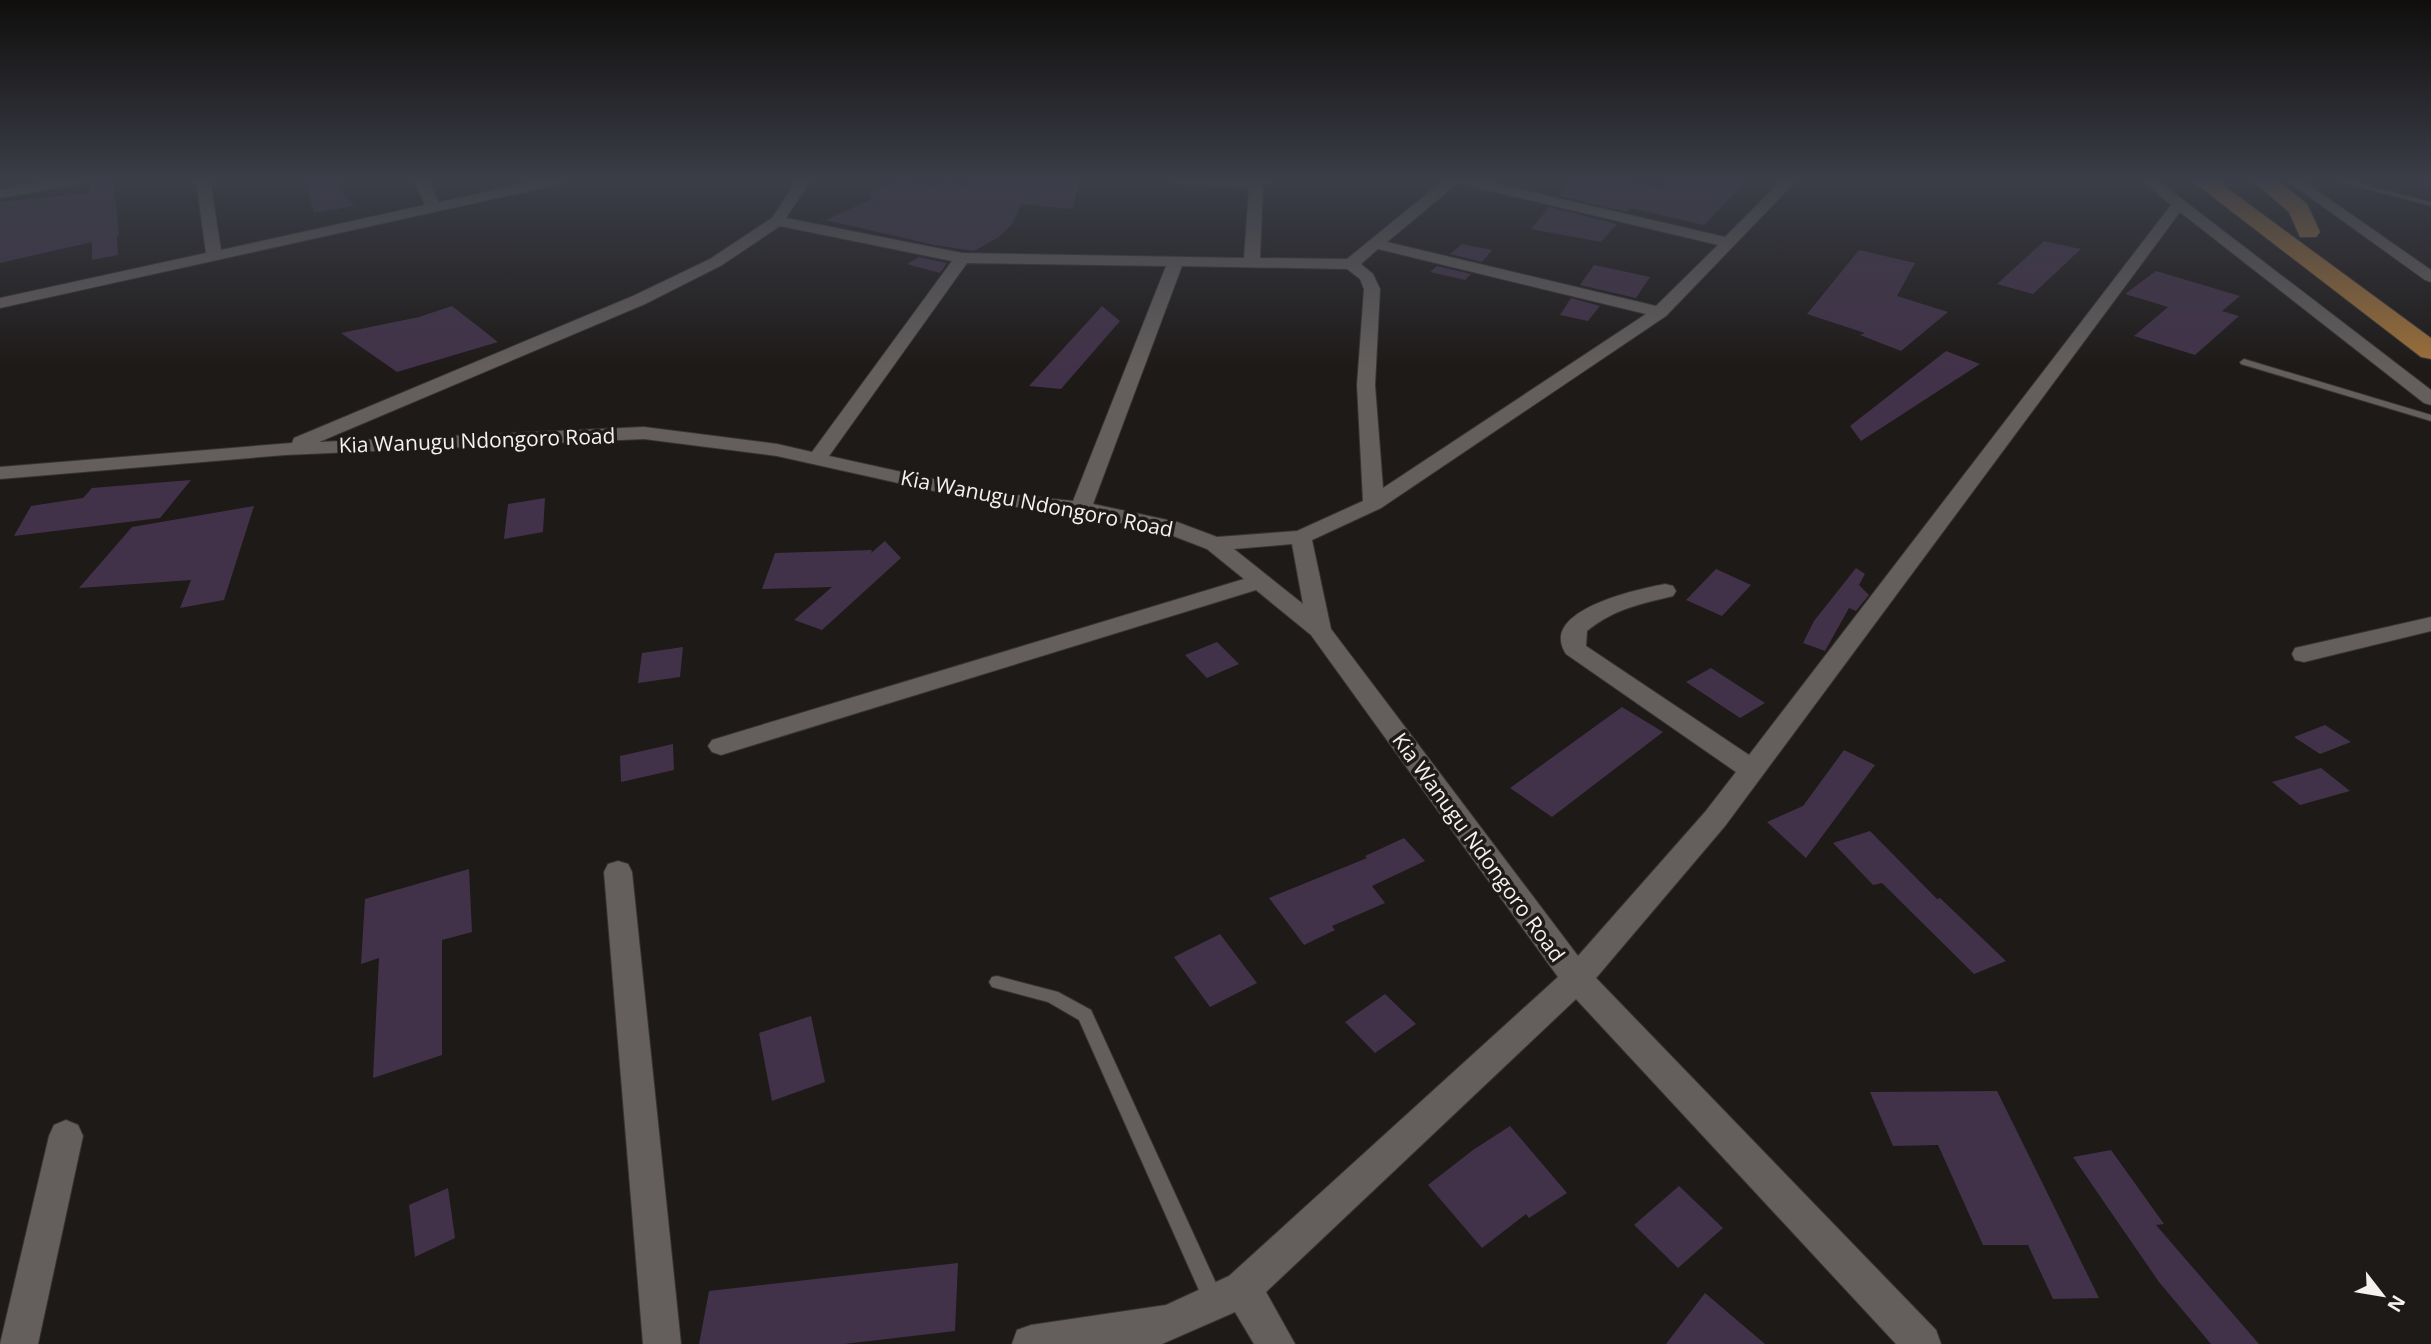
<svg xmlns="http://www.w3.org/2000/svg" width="2431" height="1344" font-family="'Open Sans',sans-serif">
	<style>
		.building { fill: #423249 }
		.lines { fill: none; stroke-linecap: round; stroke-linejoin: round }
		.service-casing { stroke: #373433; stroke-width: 2 }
		.minor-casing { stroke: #373433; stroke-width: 2 }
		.primary-casing { stroke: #373433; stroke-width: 2 }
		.service { fill: #645f5d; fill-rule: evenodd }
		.minor { fill: #645f5d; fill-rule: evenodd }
		.primary { fill: #9c6f39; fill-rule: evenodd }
		.labels { text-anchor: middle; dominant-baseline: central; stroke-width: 7; stroke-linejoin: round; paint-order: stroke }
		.street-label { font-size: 21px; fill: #f4f1ef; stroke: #1e1a18 }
	</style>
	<rect width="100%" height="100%" fill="#1e1a18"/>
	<!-- building -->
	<path class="building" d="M90,180H113L119,235L117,236L118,255L92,260V242L0,263V202L91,193Z
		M306,180H338L341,191L354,206L314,213Z
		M902,180L934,188L950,182L970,188V180H1079L1073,209L1021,204L1013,223L999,237L974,251L934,245L826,220L872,199L870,193Z
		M1572,180H1617L1663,189L1670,180H1748L1704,225L1630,208L1627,212L1559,196Z
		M1549,207L1617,224L1601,242L1531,229Z
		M2044,241L2081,249L2033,294L1997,284Z
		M1462,244L1492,250L1482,262L1450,254Z
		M1859,250L1915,263L1897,296L1948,312L1901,351L1860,335L1865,333L1807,314Z
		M919,257L947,263L940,273L907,264Z
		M1594,265L1650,277L1636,298L1580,285Z
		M1437,266L1471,274L1465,280L1430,272Z
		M2156,271L2240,296L2222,311L2239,316L2195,355L2134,336L2168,307L2125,294Z
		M1571,298L1600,306L1588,321L1560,315Z
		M452,306L498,342L397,372L341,333L419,317Z
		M1102,306L1120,321L1061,389L1029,386Z
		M1946,351L1980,364L1861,441L1850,426Z
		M191,480L160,518L14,536L31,506L83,498L92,488Z
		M545,498L543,532L504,539L508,504Z
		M254,506L224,600L180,608L191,580L79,588L132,527Z
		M885,541L901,558L822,630L794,620L832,587L762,589L775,553L872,550L871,553Z
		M1856,568L1865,574L1859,585L1869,595L1856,611L1849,608L1825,651L1803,643L1814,621Z
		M1716,569L1751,585L1722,616L1686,600Z
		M1217,642L1239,664L1207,678L1185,655Z
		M683,647L680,677L638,683L642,653Z
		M1711,668L1765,703L1740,718L1686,682Z
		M1622,707L1663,732L1552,817L1510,788Z
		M2325,725L2351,742L2320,754L2294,737Z
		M673,744L674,770L621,782L620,756Z
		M1844,750L1875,765L1806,858L1767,822L1803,806Z
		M2321,768L2350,791L2300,805L2272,782Z
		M1870,831L1937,899L1940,898L2006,961L1974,974L1882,883L1873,885L1833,843Z
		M1404,838L1425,861L1372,886L1385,903L1332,926L1335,930L1304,945L1269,898L1367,858L1365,856Z
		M469,869L472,932L442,940V1055L373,1078L379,958L361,964L365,899Z
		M1220,934L1257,983L1210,1007L1174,957Z
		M1385,994L1416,1024L1375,1053L1345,1022Z
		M811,1016L825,1082L772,1101L759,1033Z
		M1997,1091L2037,1172L2099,1298L2053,1299L2028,1245H1983L1938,1145L1893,1146L1870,1092Z
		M1510,1126L1567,1193L1529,1218L1526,1214L1482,1248L1428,1185L1473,1150Z
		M2111,1150L2164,1224L2156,1225L2259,1344H2211L2159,1282L2073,1157Z
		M1679,1186L1723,1228L1678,1268L1634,1225Z
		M448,1188L455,1238L415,1257L409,1205Z
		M958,1263L955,1331L844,1344H699L709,1291Z
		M1705,1293L1765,1344H1666Z"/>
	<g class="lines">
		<defs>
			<path id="service" d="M2333,180H2345L2431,202V206Z
				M2244,359L2431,415V421L2241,364L2240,362Z
				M997,976L1058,992L1091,1010L1220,1292L1222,1299L1220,1306L1213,1308L1206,1306L1079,1020L1048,1002L992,987L989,982L992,977Z"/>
			<path id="minor" d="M55,180H87L80,184L0,198V190Z
				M196,180H210L221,250L425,205L413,180H427L439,202L541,180H568L561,184L0,308V298L206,253Z
				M797,180H811L786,218L962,253L1244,258L1249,188L1175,184L1168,180H1272L1263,186L1260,258L1347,259L1444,180H1480L1725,237L1782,180H1797L1666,316L1381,508L1312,540L1331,629L1578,956L1705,812L1736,772L1566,654C1537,610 1639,589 1665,584L1673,586L1676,591L1673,596C1640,604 1614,609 1587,631L1586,646L1749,755L2171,205L2141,180H2157L2431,390V405L2424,403L2180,212L1725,826L1596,978L1936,1330L1941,1344H1896L1576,999L1266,1292L1295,1344H1254L1235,1312L1162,1344H1012L1017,1330L1031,1325L1166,1305L1229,1276L1558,977L1311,635L1256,590L721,755L712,752L708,746L712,740L1244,579L1207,549L1163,532L1081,514L997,505L777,456L644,439L285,455L0,479V467L292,443L294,438L633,296L710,259L772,218ZM1458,183L1462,184L1718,245L1656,306L1387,242ZM780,226L952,261L812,452L777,444L644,427L319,442L645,304L722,265ZM1378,249L1646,314L1383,488L1375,385L1380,289L1373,274L1361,264ZM967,263L1166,266L1073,501L997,493L829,456ZM1182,266L1347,269L1360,279L1364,289L1357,385L1363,501L1297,531L1217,537L1177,522L1093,504ZM1292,544L1303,604L1234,549Z
				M2286,180H2302L2431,270V282L2425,280Z
				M2431,617V631L2304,662L2295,660L2292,654L2295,648Z
				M618,861L628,864L632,872L681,1344H643L604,872L608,864Z
				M66,1120L78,1125L83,1136L38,1344H0L49,1136L54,1125Z"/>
			<path id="primary" d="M2191,180H2216L2431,338V359L2421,357Z
				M2252,180H2277L2307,204L2320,232L2316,237H2300L2289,212Z"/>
		</defs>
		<!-- service casing -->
		<use href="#service" class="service-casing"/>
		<!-- minor casing -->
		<use href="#minor" class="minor-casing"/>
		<!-- primary casing -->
		<use href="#primary" class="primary-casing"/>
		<!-- service -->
		<use href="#service" class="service"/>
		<!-- minor -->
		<use href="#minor" class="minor"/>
		<!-- primary -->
		<use href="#primary" class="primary"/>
	</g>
	<!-- sky -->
	<linearGradient id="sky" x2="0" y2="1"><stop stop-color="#100e0d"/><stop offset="0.49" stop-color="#3b3e48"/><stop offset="1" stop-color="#3b3e48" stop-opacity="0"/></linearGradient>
	<rect width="2431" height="368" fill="url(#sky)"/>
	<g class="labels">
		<!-- street labels -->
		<g class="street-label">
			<text transform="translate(477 440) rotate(-2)">Kia Wanugu Ndongoro Road</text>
			<text transform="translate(1037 503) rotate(11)">Kia Wanugu Ndongoro Road</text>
			<text transform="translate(1479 847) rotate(54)">Kia Wanugu Ndongoro Road</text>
		</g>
	</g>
	<!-- north arrow -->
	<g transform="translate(2382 1295) rotate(121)" stroke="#1e1a18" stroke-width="5" paint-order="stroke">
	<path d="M0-5L12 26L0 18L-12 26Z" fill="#f4f1ef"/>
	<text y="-10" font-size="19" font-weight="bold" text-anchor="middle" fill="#f4f1ef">N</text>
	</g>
</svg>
